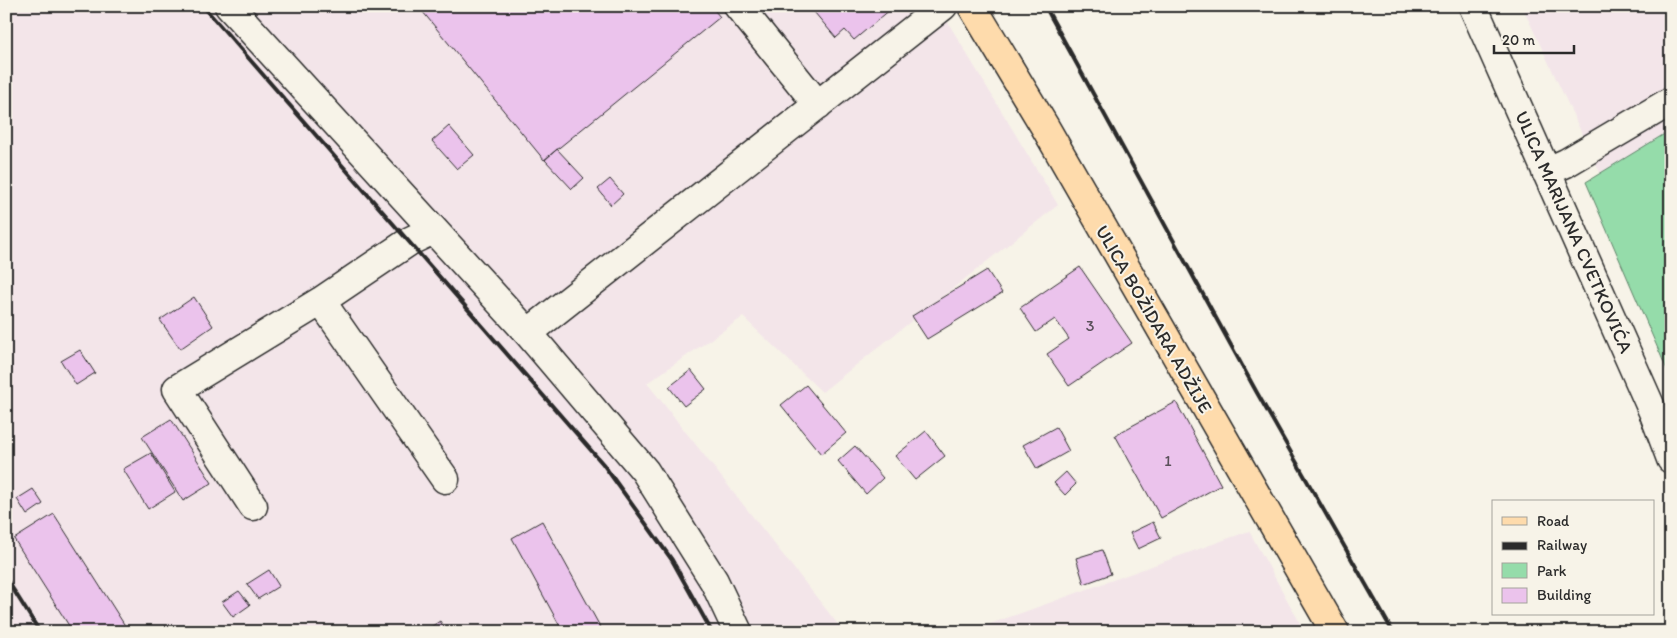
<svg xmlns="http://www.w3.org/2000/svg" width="1677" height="638" font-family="Itim,sans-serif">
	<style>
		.built { fill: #f3e5e9 }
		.green { fill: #95dcaa; stroke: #60846a }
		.building { fill: #ebc3ec; stroke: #2b2b2b }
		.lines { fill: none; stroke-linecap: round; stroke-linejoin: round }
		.minor-casing { stroke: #2b2b2b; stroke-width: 31 }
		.major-casing { stroke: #2b2b2b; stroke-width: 31 }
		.minor { stroke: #f7f3e8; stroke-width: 28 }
		.major { stroke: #fedbac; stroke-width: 28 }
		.rail { stroke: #2b2b2b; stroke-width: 4 }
		.labels { text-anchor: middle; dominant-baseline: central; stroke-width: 4; stroke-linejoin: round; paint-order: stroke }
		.number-label { font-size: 16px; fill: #5b515b }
		.street-label { font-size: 19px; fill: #2b2b2b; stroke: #f7f3e8 }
	</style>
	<rect width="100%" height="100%" fill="#f7f3e8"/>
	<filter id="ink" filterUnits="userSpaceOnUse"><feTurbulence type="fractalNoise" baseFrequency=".02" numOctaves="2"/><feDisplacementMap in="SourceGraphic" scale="10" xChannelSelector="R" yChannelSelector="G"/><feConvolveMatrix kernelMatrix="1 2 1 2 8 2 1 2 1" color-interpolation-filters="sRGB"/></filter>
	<g filter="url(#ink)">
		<!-- built -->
		<path class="built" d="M6,6H938L1058,205L822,392L743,317L647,383L844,632H6Z
			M1522,6H1671V144L1606,185Z
			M1249,531L1305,632H968Z"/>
		<!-- green -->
		<path class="green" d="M1671,130V379L1586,182Z"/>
		<!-- building -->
		<path class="building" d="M418,6H711L720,17L544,160Z
			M809,6H889L891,9L854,40L845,30L836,38Z
			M449,126L474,155L457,169L432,141Z
			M557,149L584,178L572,189L545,160Z
			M610,179L623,194L611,205L598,189Z
			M1080,267L1132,343L1069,386L1047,354L1069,339L1055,319L1036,332L1020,308Z
			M987,270L1002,293L927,339L912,316Z
			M194,297L213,326L180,349L160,320Z
			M80,350L95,373L76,385L61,361Z
			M691,370L706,389L684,406L669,387Z
			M806,385L846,433L821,454L781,405Z
			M1176,402L1221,485L1161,518L1115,435Z
			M171,419L212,483L183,501L142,437Z
			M1056,427L1069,451L1037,469L1023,445Z
			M926,431L945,456L915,480L895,456Z
			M855,446L883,478L866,494L838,461Z
			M151,453L175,492L148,509L123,469Z
			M1066,472L1076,484L1065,495L1054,483Z
			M33,489L43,504L27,515L17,499Z
			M54,514L129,632H73L14,539Z
			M542,521L603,632H563L512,538Z
			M1153,522L1161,538L1138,549L1130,533Z
			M1102,550L1111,574L1084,584L1076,558Z
			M269,570L279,586L258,599L247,584Z
			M239,591L250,605L233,617L222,602Z
			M440,621L447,632H423Z"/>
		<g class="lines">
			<defs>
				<path id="minor" d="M229,6L528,333L645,471L714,581L738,632
					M738,6L818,105
					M1473,6L1654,414L1671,459
					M1546,172L1566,163L1671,101
					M433,230L410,241L321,301L445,479
					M528,333L943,6
					M253,506L177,389L321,301"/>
				<path id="major" d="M972,6L1045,127L1335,632"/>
			</defs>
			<!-- minor casing -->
			<use href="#minor" class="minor-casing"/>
			<!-- major casing -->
			<use href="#major" class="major-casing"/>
			<!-- minor -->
			<use href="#minor" class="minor"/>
			<!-- major -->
			<use href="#major" class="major"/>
			<!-- rail -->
			<path class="rail" d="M203,6L603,464L672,560L712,632
				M1045,6L1256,391L1393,632
				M6,578L40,632"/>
		</g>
	</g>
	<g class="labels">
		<!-- number labels -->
		<g class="number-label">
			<text x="1090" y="325">3</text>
			<text x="1168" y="460">1</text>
		</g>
		<!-- street labels -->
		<g class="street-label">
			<text transform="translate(1574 232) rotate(66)">ULICA MARIJANA CVETKOVIĆA</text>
			<text transform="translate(1154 319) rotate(60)">ULICA BOŽIDARA ADŽIJE</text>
		</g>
	</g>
	<!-- margin -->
	<rect width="1677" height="638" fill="none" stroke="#f7f3e8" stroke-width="25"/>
	<rect x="12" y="12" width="1652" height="613" fill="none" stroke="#2b2b2b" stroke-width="2" filter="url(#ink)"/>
	<!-- legend -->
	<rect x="1492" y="500" width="162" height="115" fill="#f7f3e8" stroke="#a5a39c"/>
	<rect x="1502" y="517" width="25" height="8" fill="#fedbac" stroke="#a5a39c"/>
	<text x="1537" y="526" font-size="15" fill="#2b2b2b">Road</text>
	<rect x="1502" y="542" width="25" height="8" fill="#2b2b2b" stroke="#a5a39c"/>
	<text x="1537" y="550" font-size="15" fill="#2b2b2b">Railway</text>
	<rect x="1502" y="563" width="25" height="15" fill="#95dcaa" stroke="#a5a39c"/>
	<text x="1537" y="576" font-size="15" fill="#2b2b2b">Park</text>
	<rect x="1502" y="588" width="25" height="15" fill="#ebc3ec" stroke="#a5a39c"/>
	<text x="1537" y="600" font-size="15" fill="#2b2b2b">Building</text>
	<!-- scale -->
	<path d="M1494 45v8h80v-8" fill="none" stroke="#2b2b2b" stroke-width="2.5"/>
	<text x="1502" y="45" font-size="15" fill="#2b2b2b" stroke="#f7f3e8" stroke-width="4" paint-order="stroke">20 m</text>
</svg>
